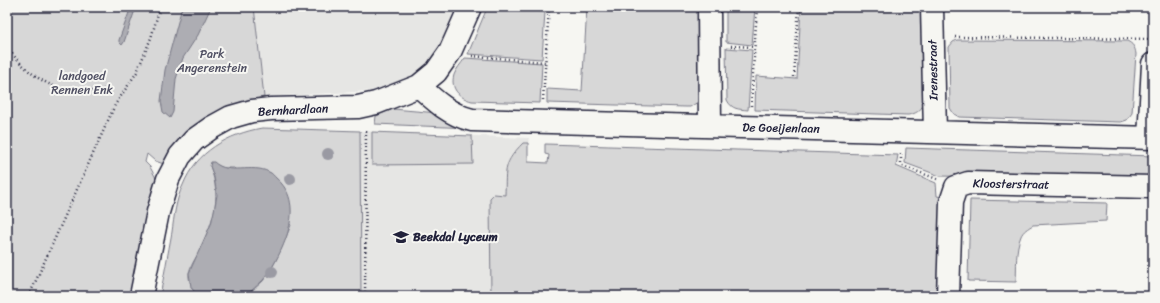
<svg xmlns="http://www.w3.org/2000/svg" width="1160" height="303" font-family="Sriracha,sans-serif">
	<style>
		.built { fill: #e6e6e4 }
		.green { fill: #d7d7d7; stroke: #7c7c89 }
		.water { fill: #adadb3; stroke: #757583 }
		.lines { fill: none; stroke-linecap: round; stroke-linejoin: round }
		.minor-casing { stroke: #22223b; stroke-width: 25 }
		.path { stroke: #22223b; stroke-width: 2.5; stroke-dasharray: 1 3; stroke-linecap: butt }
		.minor { stroke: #f6f6f2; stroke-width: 22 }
		.tree { fill: #9a9aa3 }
		.labels { text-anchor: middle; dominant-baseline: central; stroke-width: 4; stroke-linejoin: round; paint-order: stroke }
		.park-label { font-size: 12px; fill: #4f4f62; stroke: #f6f6f2 }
		.street-label { font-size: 12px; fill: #22223b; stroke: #f6f6f2 }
		.poi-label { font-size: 12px; font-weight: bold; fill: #22223b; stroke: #f6f6f2; text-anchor: start }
	</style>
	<rect width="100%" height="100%" fill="#f6f6f2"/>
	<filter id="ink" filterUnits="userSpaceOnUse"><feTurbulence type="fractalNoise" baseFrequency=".025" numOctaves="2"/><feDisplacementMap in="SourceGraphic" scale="8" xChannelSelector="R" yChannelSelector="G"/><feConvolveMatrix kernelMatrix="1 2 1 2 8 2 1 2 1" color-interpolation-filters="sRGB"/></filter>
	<g filter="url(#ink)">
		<!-- built -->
		<path class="built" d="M253,7H462L441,54L424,69L423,68L406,79L396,84L371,91L264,97Z
			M360,131L529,138L528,143H523L515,151L510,157L507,165L505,195L494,194L490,198L491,296H361Z"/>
		<!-- green -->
		<path class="green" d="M7,7H254L264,97L247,101L226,107L207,117L182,137L164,164L155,161L147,154L145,162L150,167L157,180L132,296H7Z
			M587,7H703L701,100L690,107H686L547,103V89L582,91Z
			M726,7H755L752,45L726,42Z
			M801,7H922L924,103C921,111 915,114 908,115L755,110L756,76L797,79Z
			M487,8L545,12L542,59L468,54Z
			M957,40L1127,41C1133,44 1135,47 1136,54L1132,113L1127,120L1121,122L959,117L954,114L950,108L949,47L953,42Z
			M726,48L752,50L748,110C739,109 732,110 727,100Z
			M465,58L542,63L540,103L472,101C459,98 450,88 454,75C456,69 461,64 465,58Z
			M393,109L438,113L470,128L375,124L376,116Z
			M262,128L360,131L361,296H246C251,291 258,286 263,281C276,265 283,244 291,225L234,168H223L217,165L210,166C223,201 212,222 198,254C195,259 190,267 189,273C188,281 193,290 197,296H160C164,275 168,254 172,232C174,217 176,199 183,185C196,152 228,134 262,128Z
			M372,132L472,136L473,164L372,165Z
			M523,143H528V162L548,163L549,155L545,154V144L898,155L896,166L936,183L937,196L942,197L938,296H491L490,198L494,194L505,195C506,169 503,163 523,143Z
			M906,148L1153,156V180L940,176L905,163Z
			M970,200L1107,203L1106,221L1033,225C1028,228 1023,231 1021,236C1015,250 1017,267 1016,282L968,281Z"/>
		<!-- water -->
		<path class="water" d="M131,7H136L124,42L122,45L119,42V40Z
			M182,7H211L198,35L183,58L176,79L173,112L170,118L163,112L161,101L165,70Z
			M214,162C229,176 252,163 269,172C272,173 274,176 276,178C306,203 285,247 268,274C262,283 253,288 246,296H197L191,287L189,273L211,224L214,211L217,195L214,177L210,166L211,162Z"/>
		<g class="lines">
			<defs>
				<path id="minor" d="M709,7L710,126
					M932,7L935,132
					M419,86C435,101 450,115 472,120L1153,138
					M1149,138L1153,64
					M141,296L158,212L168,179L180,156L194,140L211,128L231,117L252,111L271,109L358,107L376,103L419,86L436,72L450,52L470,7
					M948,296L951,202L956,187L968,183L1153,187"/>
			</defs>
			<!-- minor casing -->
			<use href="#minor" class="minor-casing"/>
			<!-- path -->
			<path class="path" d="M514,7L548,10
				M955,37L1153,39
				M731,46L755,47
				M7,47C33,82 63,98 106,89
				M472,56L545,62
				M794,77L799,7
				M543,100L549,7
				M751,106L757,7
				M901,154V163L903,166L937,179
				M29,296L115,105L137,72L151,38L160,7
				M365,296L366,128"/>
			<!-- minor -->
			<use href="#minor" class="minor"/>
		</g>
		<!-- trees -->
		<g class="tree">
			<circle cx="328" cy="154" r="6"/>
			<circle cx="290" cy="179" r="6"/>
			<circle cx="272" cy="272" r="6"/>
		</g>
	</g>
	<!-- icons -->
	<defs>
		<symbol id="school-bare" viewBox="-9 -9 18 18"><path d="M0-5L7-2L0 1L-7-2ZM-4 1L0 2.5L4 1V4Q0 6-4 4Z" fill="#22223b" stroke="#f6f6f2" stroke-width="2.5" paint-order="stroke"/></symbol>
	</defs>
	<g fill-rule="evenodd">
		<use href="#school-bare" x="390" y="226" width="22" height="22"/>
	</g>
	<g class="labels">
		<!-- park labels -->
		<g class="park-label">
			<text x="212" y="54">Park<tspan x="212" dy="14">Angerenstein</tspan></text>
			<text x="82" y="76">landgoed<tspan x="82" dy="14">Rennen Enk</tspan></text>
		</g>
		<!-- street labels -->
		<g class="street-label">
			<text transform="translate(933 70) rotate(-91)">Irenestraat</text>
			<text transform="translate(293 110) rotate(-3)">Bernhardlaan</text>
			<text transform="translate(781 128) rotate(1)">De Goeijenlaan</text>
			<text transform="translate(1011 184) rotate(1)">Kloosterstraat</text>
		</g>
		<!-- poi labels -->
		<g class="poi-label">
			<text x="413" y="237">Beekdal Lyceum</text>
		</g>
	</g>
	<!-- margin -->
	<rect width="1160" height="303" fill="none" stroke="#f6f6f2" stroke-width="24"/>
	<rect x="12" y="12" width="1136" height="279" fill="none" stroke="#22223b" stroke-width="1.5" filter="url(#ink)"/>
</svg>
